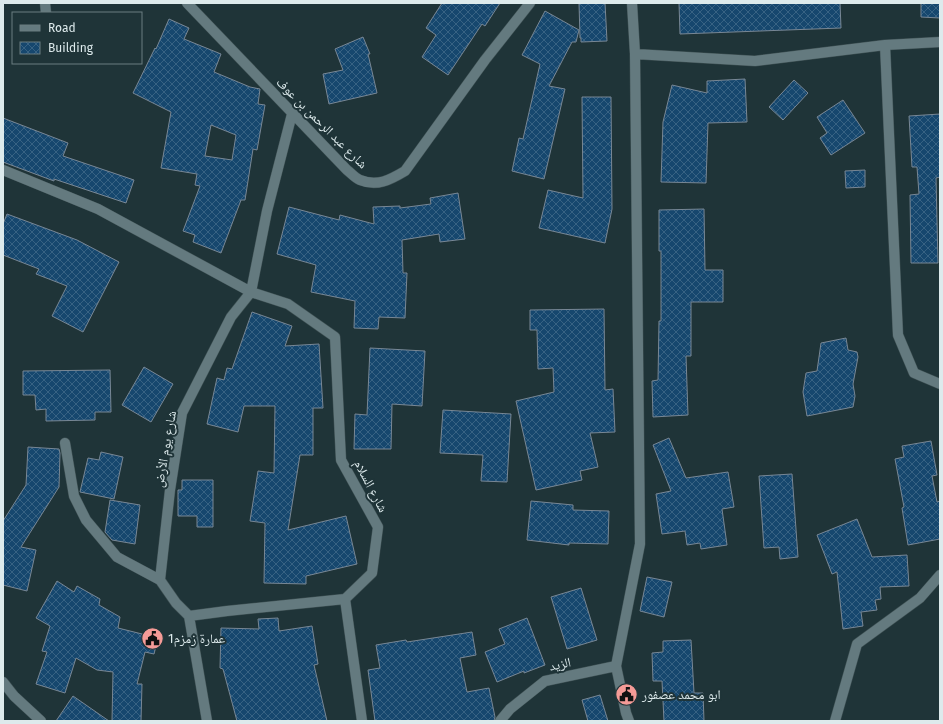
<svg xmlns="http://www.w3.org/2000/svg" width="943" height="724" font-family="'Fira Sans','Noto Naskh Arabic',sans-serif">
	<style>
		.building { fill: url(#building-cross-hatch); stroke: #788795; fill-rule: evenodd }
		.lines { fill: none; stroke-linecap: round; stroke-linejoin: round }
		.minor-casing { stroke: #3f5154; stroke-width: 11 }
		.minor { stroke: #647a7f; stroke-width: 10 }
		.labels { text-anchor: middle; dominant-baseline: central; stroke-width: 4; stroke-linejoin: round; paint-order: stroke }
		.street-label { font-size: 13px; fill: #ddeaec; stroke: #1f3438 }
		.poi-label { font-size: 13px; fill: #ddeaec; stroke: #1f3438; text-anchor: start }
	</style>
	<defs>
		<pattern id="building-cross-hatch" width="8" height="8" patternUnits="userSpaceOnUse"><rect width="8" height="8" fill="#16476e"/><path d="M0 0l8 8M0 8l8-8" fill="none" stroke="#376283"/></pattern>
	</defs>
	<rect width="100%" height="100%" fill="#1f3438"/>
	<!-- building -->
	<path class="building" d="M442,3H500L485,26L482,24L448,75L422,57L436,35L426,28Z
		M579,3H605L607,41L581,42V38H580Z
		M679,3H840L841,28L680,34Z
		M921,3H940V18L921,17Z
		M545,11L579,30L576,42H572L549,86L565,89L544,179L512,171L519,138L523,139L540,64L522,55Z
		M169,19L189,28L184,39L221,54L214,72L250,87L260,89L258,104L265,105L257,150L253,149L245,200H241L221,253L193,242L195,235L183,231L200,186L195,185L197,174L161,168L171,112L133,93L155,48L156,49ZM211,125L236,135L232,160L205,156Z
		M363,37L370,54H368L377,93L329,104L323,74L343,70L335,49Z
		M745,79L747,122L708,123L706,183L661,182L663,122L672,85L707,93V81Z
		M794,80L808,93L783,120L769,107Z
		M582,97H611L612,209L605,243L539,228L548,190L583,198Z
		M843,100L865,133L831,155L820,138L827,133L817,117Z
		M940,114V177L936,178L938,263H911L910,195L919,194L917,167H912L909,116Z
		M3,118L68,143L63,156L134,180L126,203L54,179V181L3,162Z
		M865,170V187L846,188L845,171Z
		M458,193L465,239L440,242L439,234L402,240L403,273H407L405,318L379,317L378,329L354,328L355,301L311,292L316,265L277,254L289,207L339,220L340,215L374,224L373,207L400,206V208L431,204L430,198Z
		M704,209L705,270H723V302H691V356H686L688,415L653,417L652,381L658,380L659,321H661V251H659V210Z
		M7,214L77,240L119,262L83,332L52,316L67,286L36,274L39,269L3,255V224Z
		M604,309L605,390L613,389L615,432L590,433L598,467L580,471L582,480L536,490L516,401L554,392L553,368L538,369L537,330H530V310Z
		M252,312L292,326L285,346L319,344L323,408H313V455H300L288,530L346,516L357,564L306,576V584L264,583L265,523L250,521L258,471L274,473L275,406H244L238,432L207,424L217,378L224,380L227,368L232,369Z
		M846,338L848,350L857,352L858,357L853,384L855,396L853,407L807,416L803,392L806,373L817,371L821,343Z
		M370,348L425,351L422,406L392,404L391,449H354L355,414L367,415Z
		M144,367L173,384L151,422L122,405Z
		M110,370L111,412H95V420L46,421V409L36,410L35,395H23V371Z
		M443,410L511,414L507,482L481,481L483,455L440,453Z
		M669,438L686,478L728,472L734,507L722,509L727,545L701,549L700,543L687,545L685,531L662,534L656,494L671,491L653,445Z
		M931,441L937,475L932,476L937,502L940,501V539L908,545L902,508L904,507L895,459L904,457L902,446Z
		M28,447L59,449L60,453L59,487L21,547L36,550L27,591L3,585V521L26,485Z
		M101,452L123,457L114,499L80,492L88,458L99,460Z
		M792,474L798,557L780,559L779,547L764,548L759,476Z
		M182,480H213V527H197V516H178V490H182Z
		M110,500L140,505L135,544L112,540L105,532Z
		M531,501L573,505V510L609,511L608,544L569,543V545L527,540Z
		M857,519L872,557L907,555L909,586L880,587L881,599L875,600L877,610L861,612L863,626L843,629L837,572L832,574L817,535Z
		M647,577L672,582L664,617L640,611Z
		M57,581L74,592L77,586L100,599L99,605L120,617L118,628L158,638L154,654L145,652L137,684H142L141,721H112L113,672L97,670L76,658L65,693L36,684L47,652L42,651L50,626L36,618Z
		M581,588L597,640L567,649L551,597Z
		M278,618L279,631L312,626L318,664L314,665L327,721H237L223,669L220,668L221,628L259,629L258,619Z
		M527,618L545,665L524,673V671L497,682L485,652L505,644L499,629Z
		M472,632L476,655L460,658L467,692L489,688L495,717L494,721H375L368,670L380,668L376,645L406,640L407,642Z
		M691,640L694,693H703L704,721H664L662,681H653L652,653L663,652V641Z
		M600,695L608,721H588L582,700Z
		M73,696L109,721H56Z"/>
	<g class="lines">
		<defs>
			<path id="minor" d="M45,3L46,13
				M187,3L347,170C351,173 355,178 360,180C377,187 390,180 405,171L485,60L530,3
				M885,45L898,335L914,373L940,384
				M635,54L755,61L885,45L940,42
				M3,170L98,209L251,292L267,211L292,114
				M65,443L74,496L86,520L117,557L160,580L176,603L189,616L207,721
				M160,580L170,490L182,413L231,317L251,292L288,304L335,337L341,460L378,527L372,573L345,599L227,611L189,616
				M345,599L362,721
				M3,682L14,696L41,721
				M500,721L510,709L545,681L616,666
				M629,721L626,713L616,666L640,544L635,54L632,3
				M835,721L857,644L920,598L940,575"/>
		</defs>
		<!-- minor casing -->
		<use href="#minor" class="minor-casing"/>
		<!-- minor -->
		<use href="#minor" class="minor"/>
	</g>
	<!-- icons -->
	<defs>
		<symbol id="civic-disc" viewBox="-11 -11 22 22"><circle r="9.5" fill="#f59b97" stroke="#1f3438"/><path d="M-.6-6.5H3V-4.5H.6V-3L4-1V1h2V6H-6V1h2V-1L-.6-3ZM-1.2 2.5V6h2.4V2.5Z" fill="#111"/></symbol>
	</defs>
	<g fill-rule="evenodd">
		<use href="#civic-disc" x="140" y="626" width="25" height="25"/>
		<use href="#civic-disc" x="614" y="682" width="25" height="25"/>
	</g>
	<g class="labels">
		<!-- street labels -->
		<g class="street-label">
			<text transform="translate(322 123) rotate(45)">شارع عبد الرحمن بن عوف</text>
			<text transform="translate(165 449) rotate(-80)">شارع يوم الأرض</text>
			<text transform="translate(371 486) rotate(62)">شارع السلام</text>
			<text transform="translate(560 664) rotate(-12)">الزيد</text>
		</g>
		<!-- poi labels -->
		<g class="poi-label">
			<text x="168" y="638">عمارة زمزم1</text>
			<text x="642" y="694">ابو محمد عصفور</text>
		</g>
	</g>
	<!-- border -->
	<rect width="943" height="724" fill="none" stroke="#ddeaec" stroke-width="8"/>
	<!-- legend -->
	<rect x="12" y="12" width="130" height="52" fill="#1f3438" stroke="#6b7d80"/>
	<rect x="20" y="25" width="20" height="6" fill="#647a7f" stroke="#6b7d80"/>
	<text x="48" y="32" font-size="12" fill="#ddeaec">Road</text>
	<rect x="20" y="42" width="20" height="12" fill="url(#building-cross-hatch)" stroke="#6b7d80"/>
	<text x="48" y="52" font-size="12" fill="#ddeaec">Building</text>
</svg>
